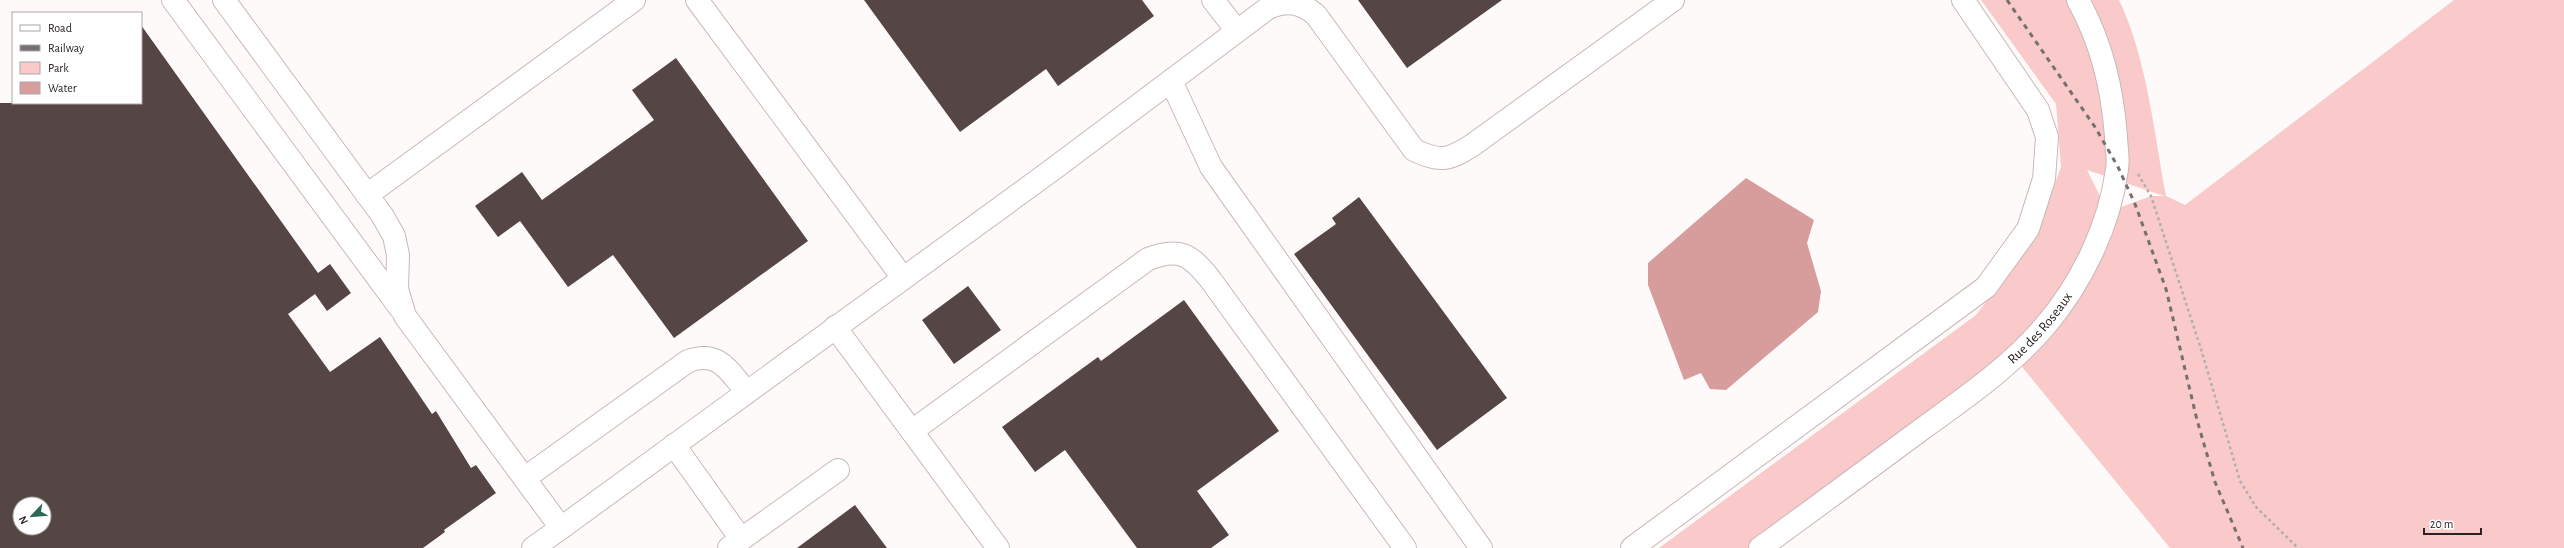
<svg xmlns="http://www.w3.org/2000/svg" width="2564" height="548" font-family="'Alegreya Sans',sans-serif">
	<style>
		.green { fill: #facaca; fill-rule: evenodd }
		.water { fill: #d79c9c }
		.building { fill: #564545; fill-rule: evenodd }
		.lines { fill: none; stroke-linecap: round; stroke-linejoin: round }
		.minor-casing { stroke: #cbb7b7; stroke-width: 24 }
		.path { stroke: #b3aeae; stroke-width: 2.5; stroke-dasharray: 3 3; stroke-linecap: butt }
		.minor { stroke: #fff; stroke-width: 22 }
		.rail { stroke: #76706f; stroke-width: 3; stroke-dasharray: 5 5; stroke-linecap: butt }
		.labels { text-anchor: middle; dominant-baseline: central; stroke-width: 4; stroke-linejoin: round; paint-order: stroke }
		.street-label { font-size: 14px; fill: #2a2322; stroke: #fff }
	</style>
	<rect width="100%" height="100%" fill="#fefafa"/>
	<!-- green -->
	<path class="green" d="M1981,0H2119C2147,58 2154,133 2166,196L2185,205L2454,0H2564V548H2170L2014,357L1760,548H1659L1976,315L2035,238L2061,167L2056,104ZM2087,170L2164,196H2151L2108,212Z"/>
	<!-- water -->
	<path class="water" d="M1746,178L1814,220L1807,243L1821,291L1818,312L1726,390L1710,389L1701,373L1684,380L1648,285V263Z"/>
	<!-- building -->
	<path class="building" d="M864,0H1142L1154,16L1058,86L1046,69L960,132Z
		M1358,0H1502L1407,68Z
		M141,25L318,273L330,264L351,293L327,311L315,294L288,314L330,372L380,337L432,414L436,411L471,468L476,465L496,493L444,530L445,532L423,548H0V103H141ZM20,504H44V528H20Z
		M676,58L808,241L674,338L613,255L568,287L520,221L498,237L475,206L522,172L542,200L654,120L632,90Z
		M1359,197L1507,398L1437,450L1294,254L1336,224L1332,218Z
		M968,286L1001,330L954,364L922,320Z
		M1184,300L1279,431L1197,491L1229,535L1211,548H1137L1065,450L1035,472L1002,427L1098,357L1101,361Z
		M855,505L887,548H797Z"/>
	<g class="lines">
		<defs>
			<g id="minor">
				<path d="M173,0L400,308"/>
				<path d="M224,0L382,215L394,236L398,255L397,289L405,316L561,528L533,548"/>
				<path d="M697,0L903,278"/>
				<path d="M1213,0L1237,31"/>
				<path d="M1171,81L1211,167L1481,548"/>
				<path d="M367,195L634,0"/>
				<path d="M835,327L998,548"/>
				<path d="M912,431L1148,259C1179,247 1190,254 1210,279L1405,548"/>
				<path d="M674,445L741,539"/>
				<path d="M525,478L688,361C720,350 728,371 747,392"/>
				<path d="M561,528L1052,170L1268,8C1286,0 1301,2 1316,15L1414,150C1441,163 1450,160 1474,144L1673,0"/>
				<path d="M729,548L838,470"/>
				<path d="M1632,548L1986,287L2028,229L2044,179L2047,137L2038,110L1963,0"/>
				<path id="s1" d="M1760,548C1814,509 1868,469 1922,429C1965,398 2010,367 2045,326C2082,283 2110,224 2117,169C2119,158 2116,147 2116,136C2112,87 2102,44 2078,0"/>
			</g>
		</defs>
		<!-- minor casing -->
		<use href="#minor" class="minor-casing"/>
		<!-- path -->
		<path class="path" d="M2138,174L2151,196L2201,349L2240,481L2256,507L2298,548"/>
		<!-- minor -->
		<use href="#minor" class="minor"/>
		<!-- rail -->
		<path class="rail" d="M2007,0L2095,127L2118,167L2135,204L2166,289L2197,420L2215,482L2243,548"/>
	</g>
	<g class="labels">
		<!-- street labels -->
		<g class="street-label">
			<text stroke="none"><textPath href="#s1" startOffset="357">Rue des Roseaux</textPath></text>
		</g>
	</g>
	<!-- legend -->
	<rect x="12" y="12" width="130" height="92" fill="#ffffff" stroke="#aaa7a7"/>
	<rect x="20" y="25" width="20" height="6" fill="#ffffff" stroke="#aaa7a7"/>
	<text x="48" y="32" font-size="12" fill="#2a2322">Road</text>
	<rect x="20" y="45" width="20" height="6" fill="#76706f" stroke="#aaa7a7"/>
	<text x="48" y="52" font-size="12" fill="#2a2322">Railway</text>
	<rect x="20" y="62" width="20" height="12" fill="#facaca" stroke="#aaa7a7"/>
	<text x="48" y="72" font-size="12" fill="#2a2322">Park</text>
	<rect x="20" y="82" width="20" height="12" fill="#d79c9c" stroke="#aaa7a7"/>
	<text x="48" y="92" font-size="12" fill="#2a2322">Water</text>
	<!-- north arrow -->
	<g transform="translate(32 516) rotate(244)"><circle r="19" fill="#ffffff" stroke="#aaa7a7"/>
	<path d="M0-3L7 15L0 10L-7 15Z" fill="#2b6955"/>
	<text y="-6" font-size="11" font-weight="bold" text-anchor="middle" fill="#2a2322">N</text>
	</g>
	<!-- scale -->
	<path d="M2424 528v6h57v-6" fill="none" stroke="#2a2322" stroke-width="2"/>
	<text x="2430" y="528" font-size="12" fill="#2a2322" stroke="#ffffff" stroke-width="3" paint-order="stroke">20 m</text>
</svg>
